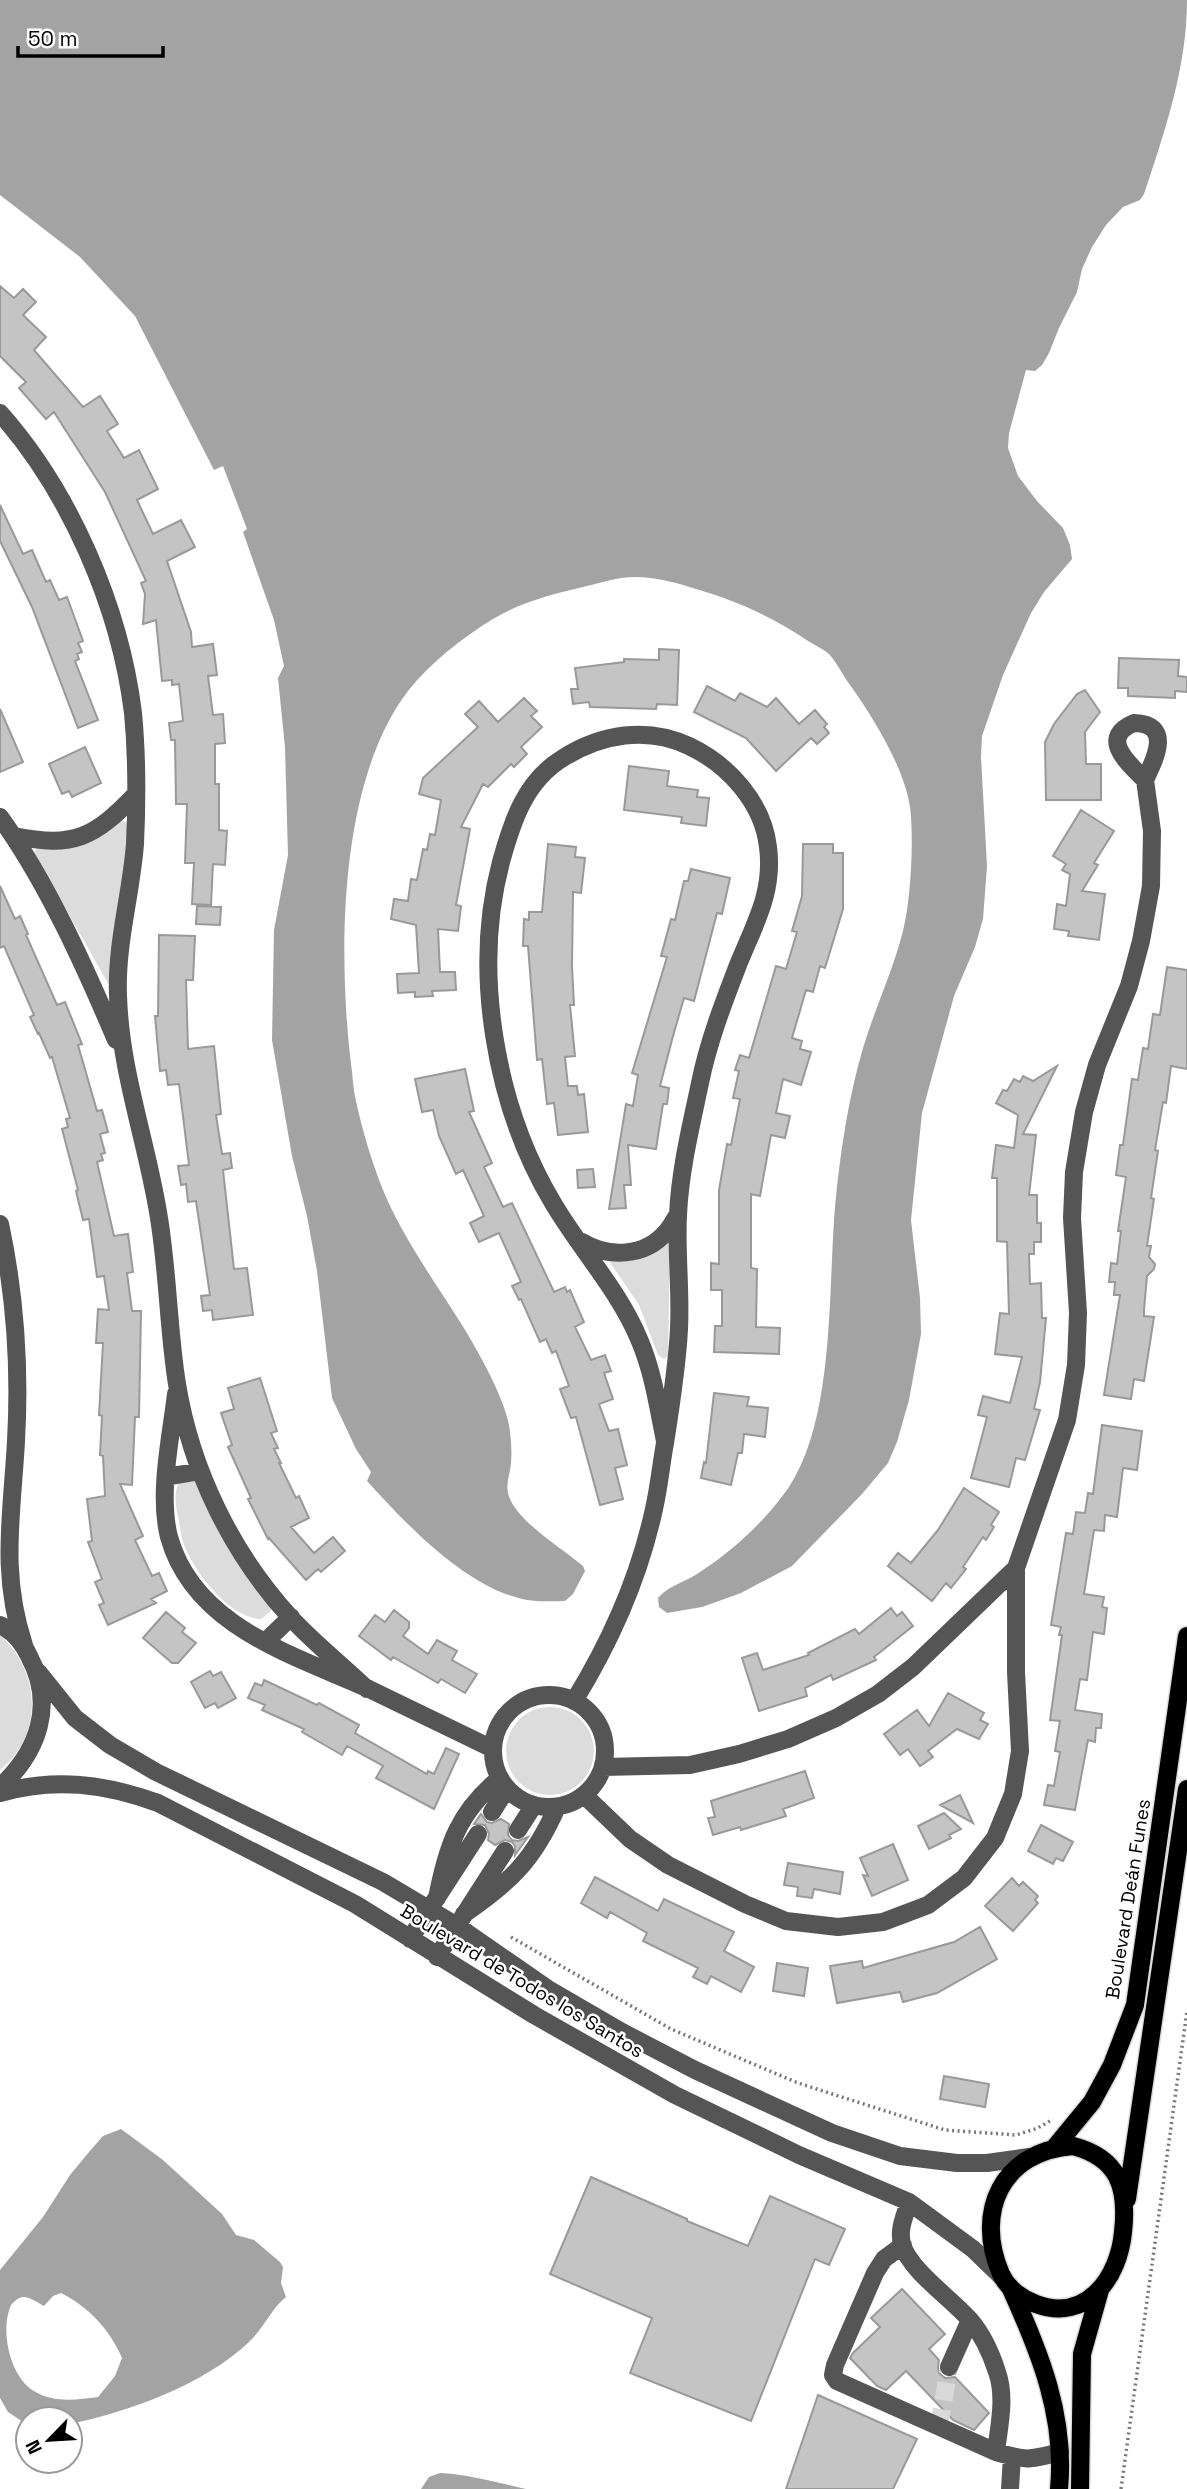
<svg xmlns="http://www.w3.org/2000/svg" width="1187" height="2489" font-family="'Space Grotesk',sans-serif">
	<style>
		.green { fill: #dcdcdc }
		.water { fill: #a3a3a3; fill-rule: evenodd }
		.building { fill: #c4c4c4; stroke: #999; stroke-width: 2 }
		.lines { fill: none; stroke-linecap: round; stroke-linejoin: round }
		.minor-tunnel { stroke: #d9d9d9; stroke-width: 18; stroke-dasharray: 18 9; stroke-linecap: butt }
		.major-casing { stroke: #dbdbdb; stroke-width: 21 }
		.path { stroke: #777; stroke-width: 3.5; stroke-dasharray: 2 3.5; stroke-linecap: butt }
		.minor { stroke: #555; stroke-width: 18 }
		.major { stroke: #000; stroke-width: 18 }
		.labels { text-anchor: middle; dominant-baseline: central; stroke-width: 5; stroke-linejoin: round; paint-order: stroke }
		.street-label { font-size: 19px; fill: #000; stroke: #fff }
	</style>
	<rect width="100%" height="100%" fill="#fff"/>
	<!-- green -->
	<path class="green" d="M122,820L131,826L109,985L34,853L38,846Z
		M664,1240L670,1244L668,1356L664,1359L658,1355L639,1305L609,1261L614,1256Z
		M181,1479L200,1481L273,1604L271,1611L261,1619C229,1618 193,1571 183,1542C181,1535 180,1528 179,1521C176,1507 172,1492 181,1479Z
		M0,1635C41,1672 44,1735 0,1770Z
		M506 1751a44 44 0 1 1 88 0a44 44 0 1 1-88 0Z"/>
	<!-- water -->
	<path class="water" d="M0,0H1187C1187,67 1165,131 1144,194L1140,200L1123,207L1106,225L1092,247L1082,269L1077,292L1059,328L1049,353L1042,365L1035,371L1026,370L1009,433L1008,448L1018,476L1037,501L1063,528L1070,545L1072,559L1044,592L1031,613L1003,675L982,736L981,757L987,866L983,919L975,947L954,996L922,1113L911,1220L920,1298L921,1334L909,1400L897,1442L888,1463L862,1494L792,1566L741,1593L702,1607L667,1613L659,1607L658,1598C669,1585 686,1582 700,1572C734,1550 766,1520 789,1487C835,1417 828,1289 835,1207C840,1154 848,1099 863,1048C875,1008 893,971 903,931C911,900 914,838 910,807C904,767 873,717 850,685C843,675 837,663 829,654C825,650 813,644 808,641C773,617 737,601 696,589C677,583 656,577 635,577C619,577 603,582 587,586C554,594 523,601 493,619C462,638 431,662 408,691C338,782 338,955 351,1064C353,1077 353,1089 356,1101C362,1129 371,1159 381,1185C399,1232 435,1282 462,1325C478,1351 503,1395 509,1425C511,1437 512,1451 511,1463C510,1476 504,1486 510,1499C521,1524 562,1548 583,1566L585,1571L573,1594L565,1601C553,1601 539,1602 527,1600C467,1589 407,1525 367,1481L371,1472L356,1449L332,1398L317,1271L307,1216L292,1156L272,1040L274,930L288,855L285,747L278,678L284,666L274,620L243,532L247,529L223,466L214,470L135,316L80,257L0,195Z
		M121,2129L163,2160L222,2214L236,2235L254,2240L280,2262L283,2267L281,2283L286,2297C271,2309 264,2328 249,2342C205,2384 129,2412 70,2424V2419H28V2424H26L8,2412L0,2398V2270L43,2217L70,2175L89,2152L103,2136ZM61,2293C89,2307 110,2330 122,2358L115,2376L98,2397C76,2400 53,2403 34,2391C9,2376 0,2329 11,2305C15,2301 18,2297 24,2297C30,2297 38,2303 44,2306L53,2296Z
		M440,2473C467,2474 499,2483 526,2489H421L429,2477Z"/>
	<!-- building -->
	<path class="building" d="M0,286L14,298L23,289L36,302L23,315L46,337L34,350L83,407L100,396L118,424L107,431L124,458L139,450L158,489L137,500L153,534L181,520L195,547L167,561L191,632L192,647L213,644L217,675L208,676L213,715L223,714L225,743L215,744V784H219V830L227,831L225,865L213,864L211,905L192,904L194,863H185L187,804H176L175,740H171L169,723L183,721L179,684L172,685V680L162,681L156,620L143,624L145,594L141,583L146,581L105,492L54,412L46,419L19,388L26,382L0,356Z
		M0,505L23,554L32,550L46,582L50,580L59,600L67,597L83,641L78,643L82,652L77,654L79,659L75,661L98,720L78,728L32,607L0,541Z
		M659,649L679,650L677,705L657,704L656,709L590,707L589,702L573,704L571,689H578L575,668L624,662V659L659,660Z
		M1119,658L1179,660L1178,676L1187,677V692L1175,691V698L1128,696V688H1118Z
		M707,686L735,701L740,693L767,707L776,698L799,724L815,710L827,724L824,727L829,733L817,744L811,738L776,771L746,738L694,712Z
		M1085,690L1100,712L1085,732L1086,764H1101V800H1046L1045,742L1054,724L1077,694Z
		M524,698L537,711L531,716L542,727L521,747L527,754L514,767L511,764L488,787L483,784L461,827L470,829L456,905L461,906L458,931L438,929L440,972H455L456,990L432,991L433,996L415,997V992L398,993L397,974L419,973L416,925L391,919L394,899L408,901L411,879L417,880L423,849L427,850L430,834L435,835L441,800L419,794L423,778L478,727L465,714L479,701L498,722Z
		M0,709L23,762L0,772Z
		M85,747L101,783L72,797L69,791L62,794L49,764Z
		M629,766L669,771L667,786L698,790L697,797L709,798L706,826L681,823L682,817L624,810Z
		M1081,810L1114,831L1094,863L1098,865L1082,891L1105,894L1099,940L1068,936L1069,931L1054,929L1057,904L1066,906L1070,874L1062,870L1066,864L1053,856Z
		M548,844L576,847L575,857L585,858L581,893L573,892L572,966L574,1005H570L575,1056L565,1057L568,1086H577L578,1095L584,1094L588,1132L558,1135L554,1103L547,1104L542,1059L537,1060L528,946H523L524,919L529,920V912H542Z
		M803,844H833V853H843V909L825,968L820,966L813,992L806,990L792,1038L802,1041L800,1049L811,1052L801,1085L783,1079L776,1113L790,1116L785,1138L771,1135L760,1196L751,1194V1268L757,1269L756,1327L780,1328L779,1354L714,1352L715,1326H722V1290H711V1263L719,1264V1190L727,1144L731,1145L740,1099L733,1098L739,1071L735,1070L740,1055L749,1058L776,966L786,969L797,932L792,931L802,896Z
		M691,869L730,878L722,914L717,913L694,1001L684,998L673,1036L660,1086L669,1088L667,1104H663L656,1149L628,1145L631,1185H624L626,1208L609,1209L626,1104L633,1106L638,1075L632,1073L667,957L661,956L671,919L675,920L684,881H688Z
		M0,886L15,919L20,916L28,934L26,935L57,1005L65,1002L82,1044L78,1045L97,1111L102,1110L108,1132L100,1134L105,1153L101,1154L103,1160L97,1162L114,1236L128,1234L133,1272L127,1273L132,1311H141L139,1417H135L132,1485L120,1484L143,1536L135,1540L152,1576L159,1573L167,1591L151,1599L156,1603L108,1625L99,1605L104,1603L95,1582L102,1579L88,1542L92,1541L87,1499L105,1496L103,1456L100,1455L102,1416L99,1415L103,1343H96L98,1309L109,1310L104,1276L97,1277L89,1219L83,1220L76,1191L78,1190L62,1129L68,1127L66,1119L70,1118L52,1057L50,1058L39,1033L38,1034L30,1017L34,1015L4,946L0,948Z
		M197,906L221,907L220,925L196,924Z
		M159,935L195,936L193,980H186L188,1049L214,1046L221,1114L216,1115L222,1154L230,1153L232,1168L223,1170L234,1269L247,1268L253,1315L213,1320L212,1310L203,1311L201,1296L210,1295L196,1201L188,1202L186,1184L181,1185L178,1166L189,1165L179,1084L168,1085L166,1070L160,1071L155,1016H158Z
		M1167,967L1187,970V1069L1171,1066L1166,1103L1163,1102L1155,1150L1158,1151L1151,1198L1154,1199L1147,1246H1151L1149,1257L1155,1264L1154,1269L1147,1276L1144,1310V1316L1154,1317L1144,1381L1134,1379L1131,1399L1104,1395L1120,1295H1114L1115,1282H1109L1111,1263L1117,1264L1121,1231H1118L1126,1177L1116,1175L1120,1145H1123L1132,1079L1138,1080L1143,1048L1148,1049L1153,1014L1160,1015Z
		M1057,1066L1023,1134L1036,1135L1029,1195H1037V1223H1041V1242H1034V1254H1029L1030,1284L1041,1283L1042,1318H1046L1040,1382L1034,1409L1040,1410L1025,1460L1016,1458L1009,1487L971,1478L987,1417L978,1415L983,1396L1010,1403L1022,1357L995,1354L1000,1313L1009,1314L1007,1242L997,1241V1178H992L996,1145L1014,1148L1018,1115L996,1103L1003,1090L1007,1091L1014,1079L1020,1082L1023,1076L1033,1081Z
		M465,1069L474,1111L469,1112L492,1163L484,1167L503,1207L512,1203L554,1292L565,1287L567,1292L570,1290L584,1322L575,1327L591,1360L605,1355L611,1371L604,1373L613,1399L599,1404L609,1431L618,1429L627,1465L615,1468L623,1499L600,1505L576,1417L571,1418L560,1389L569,1386L556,1351L552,1353L546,1339L540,1342L521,1299L519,1300L512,1286L521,1282L499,1233L479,1242L470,1223L484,1216L463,1170L456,1174L439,1136L433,1110L422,1112L415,1079Z
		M593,1169L595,1187L578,1188L577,1170Z
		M260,1378L277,1431L271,1433L278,1448L274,1449L281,1463H279L296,1498L299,1496L309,1518L291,1527L314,1553L333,1537L345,1551L321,1572L318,1569L306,1580L269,1538L268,1539L248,1499L251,1498L228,1447L232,1445L221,1413L234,1409L228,1388Z
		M714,1393L749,1397L747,1406L768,1408L765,1437L744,1434L742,1453H738L731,1485L701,1478L704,1462L706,1463Z
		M1102,1425L1142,1431L1137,1470L1123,1468L1117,1517L1105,1515L1104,1531L1094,1530L1084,1594L1104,1597L1102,1607L1107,1608L1104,1634L1093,1632L1087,1680L1080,1679L1075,1710L1102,1714L1101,1728H1096L1095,1742L1088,1740L1075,1810L1044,1805L1048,1785L1054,1786L1060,1752L1055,1751L1060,1721L1050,1720L1062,1635H1059L1061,1627L1051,1625L1066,1533L1073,1534L1076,1512L1085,1513L1088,1493L1093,1494Z
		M964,1488L999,1512L991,1525L994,1527L986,1540L983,1537L963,1567L966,1569L951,1588L946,1583L932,1601L888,1566L898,1553L911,1563L938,1530Z
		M891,1608L897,1616L902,1612L913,1626L874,1657L876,1660L833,1680L831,1675L805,1688L807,1696L759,1711L742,1658L757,1653L763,1670L809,1655L808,1653L855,1629L859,1634Z
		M394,1610L409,1622V1628L403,1636L428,1654L437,1640L457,1651L452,1660L477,1674L465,1693L441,1679L438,1683L393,1657L391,1660L359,1636L375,1615L385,1622Z
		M166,1612L185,1628L182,1632L196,1643L178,1663H172L143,1638Z
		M210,1671L213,1676L221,1672L236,1698L218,1708L215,1703L205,1708L191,1682Z
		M264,1680L317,1705L319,1703L359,1725L355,1733L427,1774L428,1771L434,1774L446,1748L459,1754L434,1809L376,1778L383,1766L347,1746L342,1755L302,1732L304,1729L262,1710L265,1705L248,1698L255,1683L262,1686Z
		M948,1693L984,1713L980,1720L988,1724L979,1739L957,1729L928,1751L933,1757L920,1766L908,1749L900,1755L884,1734L917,1710L929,1726Z
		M805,1771L814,1798L783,1809L786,1816L741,1830L740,1827L713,1835L708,1818L715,1817L711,1801Z
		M960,1795L973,1823L940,1805Z
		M944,1813L961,1829L949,1835L951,1838L929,1849L918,1826Z
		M481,1814L487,1822L492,1823L501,1819L509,1824L508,1835L512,1840L518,1841L528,1837L515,1855V1846L512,1842L505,1840L495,1845L488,1840L489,1834L485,1825L474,1824Z
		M1041,1825L1073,1842L1063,1861L1056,1858L1053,1864L1028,1851Z
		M893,1844L908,1880L872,1896L863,1875L868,1876L860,1858Z
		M788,1863L843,1872L840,1894L814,1889L812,1898L797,1896L798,1887L784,1885Z
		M595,1877L658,1911L664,1899L734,1932L724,1951L754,1967L741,1992L711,1976L707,1984L693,1977L698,1968L643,1941L647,1933L610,1912L607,1918L581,1903Z
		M1012,1878L1019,1886L1023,1882L1038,1896L1035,1900L1038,1903L1013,1931L985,1906Z
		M980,1927L997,1959L937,1993L903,2002L900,1992L837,2003L830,1966L862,1961L863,1968L954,1942Z
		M777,1963L808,1968L804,1996L773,1991Z
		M944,2076L989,2084L985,2107L940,2099Z
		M591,2177L687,2219V2221L748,2246L770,2196L845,2229L829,2265L815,2259L751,2421L630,2373L652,2318L550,2274Z
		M902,2289L945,2334L929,2349L939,2360L938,2367L939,2373L945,2378L955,2377L989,2413L974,2430L953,2420L906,2371L886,2390L877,2386L850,2358L853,2353L880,2327L871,2318Z
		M818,2395L917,2439L893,2489H786Z"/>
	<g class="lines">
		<!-- minor-tunnel -->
		<path class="minor-tunnel" d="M939,2427L949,2367"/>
		<defs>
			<path id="major" d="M1073,2146C1119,2158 1128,2188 1123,2232C1119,2277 1087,2323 1036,2304C1022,2299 1007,2288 1001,2274C974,2212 1002,2151 1073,2146Z
				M1055,2147L1092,2102L1112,2065L1135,2005L1187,1636
				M1127,2199L1187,1789
				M1011,2289C1040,2353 1066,2417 1059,2489
				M1080,2489L1082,2354L1100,2290"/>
		</defs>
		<!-- major casing -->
		<use href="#major" class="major-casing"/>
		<!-- path -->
		<path class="path" d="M511,1937L671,2029L798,2083L945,2130L1016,2135L1038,2128L1053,2119
			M1121,2489L1187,2011"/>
		<!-- minor -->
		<path class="minor" d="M0,413C70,492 120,607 133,713C137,755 137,801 135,844C131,895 116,944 118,995C120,1070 146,1139 158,1212C168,1269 168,1328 177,1384C191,1470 232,1554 291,1618C314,1643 342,1665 367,1689
			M1134,723C1173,724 1155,759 1145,780C1129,764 1098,738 1134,723Z
			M0,817C47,882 85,967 116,1040
			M14,836C74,848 94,838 136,794
			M0,1224C15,1294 20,1370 16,1441C12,1515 0,1573 24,1645
			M582,1242C608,1258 645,1257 666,1232C671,1227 674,1220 678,1214
			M176,1394C171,1437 158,1494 169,1537C194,1627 294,1655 369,1689C410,1709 452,1729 493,1749
			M166,1477L200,1471
			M0,1625C13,1631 23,1643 29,1656C55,1704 39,1751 0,1787
			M265,1642L291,1617
			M38,1672L75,1718L110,1745L156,1772L383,1882L457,1926L548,1989L622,2032L695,2070L832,2133L900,2156L957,2163H987L1029,2157
			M493 1751a56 56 0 1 1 112 0a56 56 0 1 1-112 0Z
			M574,1701C611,1641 639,1578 654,1509C659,1487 661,1465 665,1443C671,1405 677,1368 679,1329C681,1291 676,1253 678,1215C680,1170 691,1126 700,1083C708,1043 723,1004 738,965C754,925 774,893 768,847C763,803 729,765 689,746C647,726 601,734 563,758C525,781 512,822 501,862C472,971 495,1106 553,1203C580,1249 618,1289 639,1339C653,1371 658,1407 665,1441
			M603,1767L690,1765L739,1754L788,1739L836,1718L878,1694L913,1667L1016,1568L1067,1420L1076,1365L1078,1313L1072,1218L1074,1172L1084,1112L1097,1065L1129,986L1141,941L1151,886L1152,831L1145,780
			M0,1793C55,1777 105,1784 158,1803L355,1904L534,2015L675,2095L799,2155L909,2202L973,2249L1001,2276
			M584,1795L630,1839L668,1865L745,1904L786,1921L838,1927L883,1922L928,1905L964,1878L995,1838L1013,1794L1020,1751L1016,1672V1568
			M492,1812L507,1788
			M518,1830L534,1805
			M437,1898C447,1847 458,1812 500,1778
			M464,1914C511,1882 534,1859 557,1807
			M410,1939L478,1834
			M437,1957L505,1851
			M909,2202C905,2216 898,2229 902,2244C910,2271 951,2298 970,2320C982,2334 991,2353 997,2372C1006,2397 999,2426 996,2452
			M903,2245L884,2259L875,2273L835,2365L833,2375L837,2381L996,2452C1028,2461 1029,2460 1060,2452
			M949,2367L970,2320
			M1010,2489L1012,2456"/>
		<!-- major -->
		<use href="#major" class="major"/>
	</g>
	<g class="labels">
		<!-- street labels -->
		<g class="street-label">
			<text transform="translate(1128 1899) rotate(-81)">Boulevard Deán Funes</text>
			<text transform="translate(522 1981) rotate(31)">Boulevard de Todos los Santos</text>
		</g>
	</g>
	<!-- north arrow -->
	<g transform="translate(49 2440) rotate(245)"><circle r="33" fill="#ffffff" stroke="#999999" stroke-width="2"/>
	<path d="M0-5L12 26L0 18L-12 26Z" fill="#000000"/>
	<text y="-10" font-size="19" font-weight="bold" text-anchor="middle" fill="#000000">N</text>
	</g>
	<!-- scale -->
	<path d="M18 46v10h145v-10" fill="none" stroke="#000000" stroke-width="3.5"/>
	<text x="28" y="46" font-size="21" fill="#000000" stroke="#ffffff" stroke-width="5" paint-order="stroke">50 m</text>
</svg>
